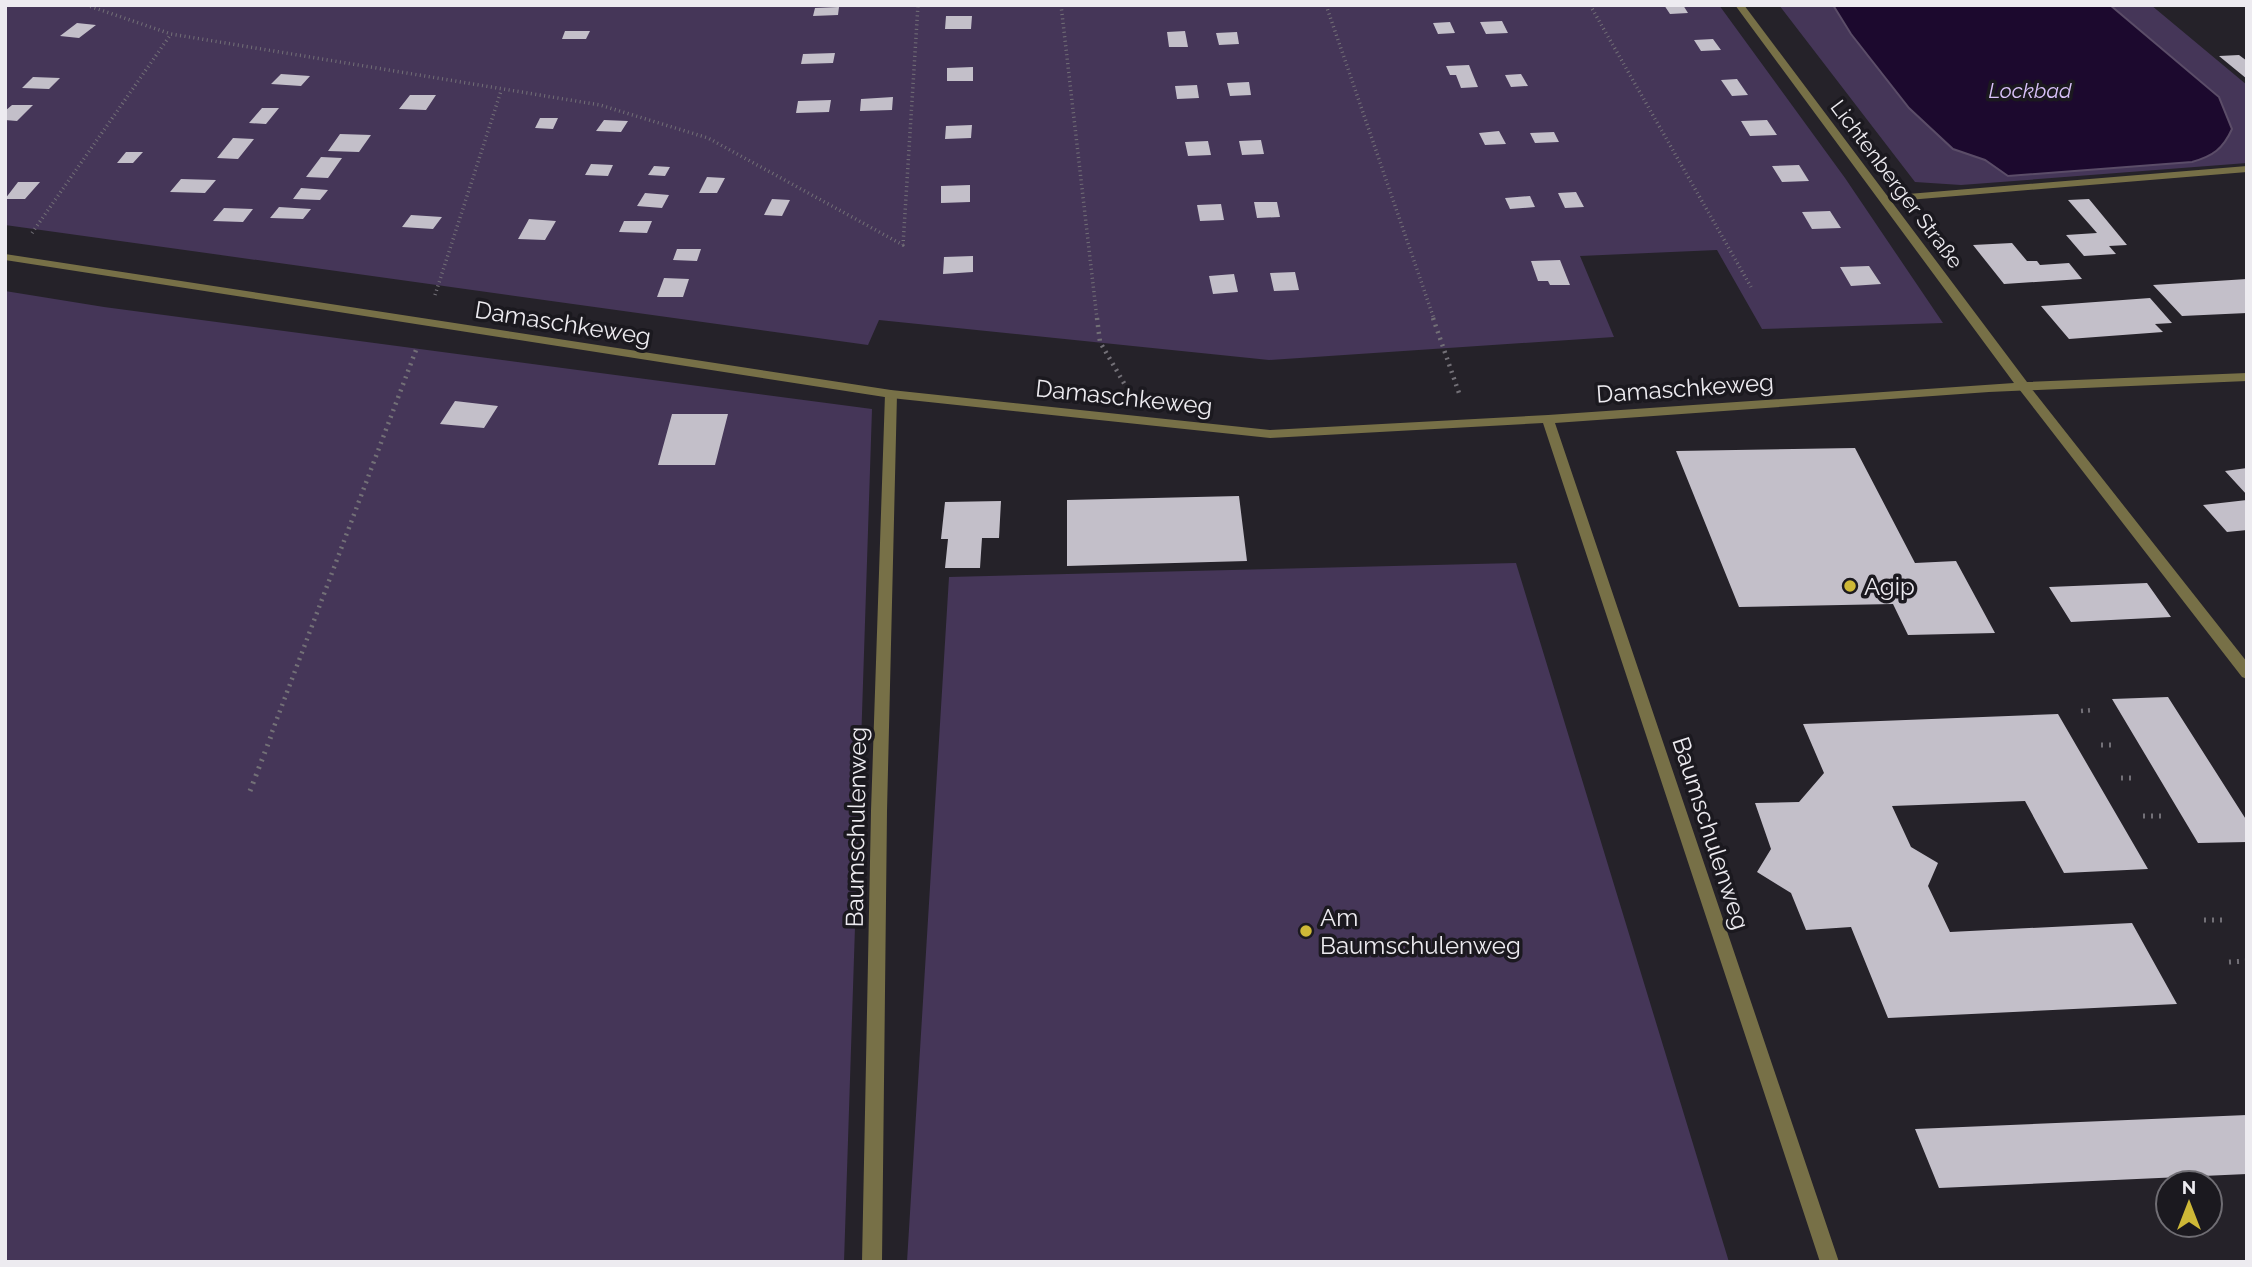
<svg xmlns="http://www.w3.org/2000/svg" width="2252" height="1267" font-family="Raleway,sans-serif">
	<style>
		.green { fill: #453658 }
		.water { fill: #1c092e; stroke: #5b4d68; stroke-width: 2 }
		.building { fill: #c3bfc9 }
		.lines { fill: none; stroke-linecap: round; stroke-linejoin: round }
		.path-far2 { stroke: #737077; stroke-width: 3.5; stroke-dasharray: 1 3.5; stroke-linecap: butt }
		.path-far1 { stroke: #737077; stroke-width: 4.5; stroke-dasharray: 2 5; stroke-linecap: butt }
		.path { stroke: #737077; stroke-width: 5; stroke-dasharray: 2 6; stroke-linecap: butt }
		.service { fill: #777047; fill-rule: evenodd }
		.minor { fill: #777047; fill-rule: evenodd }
		.poi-dot { fill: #ceb837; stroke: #1b191f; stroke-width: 2.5 }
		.labels { text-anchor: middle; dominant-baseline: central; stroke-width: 7; stroke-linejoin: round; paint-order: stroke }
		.far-water-label { font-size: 21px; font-style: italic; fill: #d9c1f9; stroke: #1b191f }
		.far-street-label { font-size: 21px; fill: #edebf0; stroke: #1b191f }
		.street-label { font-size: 24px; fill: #edebf0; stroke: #1b191f }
		.poi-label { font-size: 24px; fill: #edebf0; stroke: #1b191f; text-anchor: start }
	</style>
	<rect width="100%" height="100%" fill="#252229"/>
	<!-- green -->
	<path class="green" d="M5,5H1719L1845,178L1943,323L1762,329L1717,250L1580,256L1614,337L1269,360L879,320L868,345L5,225Z
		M1779,5H2151L2247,85V163L1961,185L1915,182Z
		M5,291L104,307L872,409L844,1262H5Z
		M1516,563L1729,1262H907L949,577Z"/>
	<!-- water -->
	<path class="water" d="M1833,5H2110L2219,97L2232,129C2223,149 2213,156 2192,162L2008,176L1985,160L1953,149L1909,108L1851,34Z"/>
	<!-- building -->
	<path class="building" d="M1664,5H1683L1688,13L1670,14Z
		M839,7L838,15L813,16L815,8Z
		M946,16H972L971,29H945Z
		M1502,21L1508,33L1486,34L1480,22Z
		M1450,22L1455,33L1438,34L1433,23Z
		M77,23L96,25L79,38L60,36Z
		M565,31H590L586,39H562Z
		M1185,31L1188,47H1169L1167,32Z
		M1237,32L1239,44L1219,45L1216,33Z
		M1713,39L1721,50L1701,51L1694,40Z
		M835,53L833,63L801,64L803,54Z
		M2239,55L2247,61V79L2219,56Z
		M1469,65L1473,75L1478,87L1461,88L1456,75H1450L1446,66Z
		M973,67V81H947V68Z
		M281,74L310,76L301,86L271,84Z
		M1521,74L1528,86L1511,87L1505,75Z
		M33,77L60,78L49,89L22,88Z
		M1737,79L1748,95L1732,96L1721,80Z
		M1249,82L1251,95L1230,96L1227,83Z
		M1197,85L1199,98L1177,99L1175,86Z
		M410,95H436L426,110L399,109Z
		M893,97L892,110L860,111L861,99Z
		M831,100L829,112L796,113L798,101Z
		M12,105H33L17,121L5,120V111Z
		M262,108H279L266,124L249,123Z
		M540,118H558L553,129L535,128Z
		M604,120L628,121L621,132L596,131Z
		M1767,120L1777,135L1750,136L1741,121Z
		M972,125L971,138L945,139L946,126Z
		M1499,131L1506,144L1485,145L1479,133Z
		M1554,132L1559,142L1535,143L1530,133Z
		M340,134L371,135L359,152L328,151Z
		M233,138L254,139L238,159L217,158Z
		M1261,140L1264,154L1242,155L1239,141Z
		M1208,141L1211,155L1188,156L1185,142Z
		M126,152H143L133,163H117Z
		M321,157L342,158L328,178L306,177Z
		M591,164L613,165L608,176L585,175Z
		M1799,165L1809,181L1782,182L1772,166Z
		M654,166L670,167L665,176L648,175Z
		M707,177L725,178L717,193H699Z
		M181,179L216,180L205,193L170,192Z
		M18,182H40L25,199H5Z
		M970,185V202L941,203V186Z
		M301,188L328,190L320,200L293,199Z
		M1576,192L1584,207L1565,208L1558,193Z
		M645,193L669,195L662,208L637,206Z
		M1530,196L1535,207L1510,209L1505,198Z
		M772,199L790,200L782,216L764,215Z
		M2089,199L2127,245L2109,246L2116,254L2084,256L2066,235L2097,233L2068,200Z
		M1254,202H1277L1280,217L1257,218Z
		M1221,204L1224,220L1200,221L1197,205Z
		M279,207L311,209L303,219L270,218Z
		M224,208L253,209L243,222L213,221Z
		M1830,211L1841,228L1812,229L1802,212Z
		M411,215L442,217L433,229L402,227Z
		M529,219L556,221L545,240L518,239Z
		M624,221H652L647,233L619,232Z
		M2012,243L2027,261H2037L2040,265L2069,263L2082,279L2004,284L1973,245Z
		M677,249H701L697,261L673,260Z
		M973,256V272L943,274L944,257Z
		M1560,260L1570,285H1550L1548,281H1538L1531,261Z
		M1869,266L1881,284L1851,286L1840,267Z
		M1295,272L1299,290L1274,291L1270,273Z
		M1234,274L1238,292L1213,294L1209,276Z
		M664,278L689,279L683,297H657Z
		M2247,279V313L2182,316L2153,285Z
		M2150,298L2172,323L2155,324L2163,332L2069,339L2041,306Z
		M455,401L498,406L484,428L440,424Z
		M672,414H728L715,465H658Z
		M1855,448L1915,563L1956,561L1995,633L1908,635L1893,604L1739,607L1676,451Z
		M2247,468V495L2225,471Z
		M1239,496L1247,561L1067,566V500Z
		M2247,500V530L2227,532L2203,505Z
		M1001,501L999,538H982L980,568H945L948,539H941L945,502Z
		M2147,583L2171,617L2071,622L2049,587Z
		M2168,697L2247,821V842L2198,843L2112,699Z
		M2058,714L2148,869L2064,873L2025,801L1892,806L1911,847L1938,863L1928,886L1950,932L2132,923L2177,1004L1888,1018L1851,927L1806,930L1791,893L1757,872L1771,849L1755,803L1799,802L1824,773L1803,724Z
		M2247,1115V1174L1939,1188L1915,1129Z"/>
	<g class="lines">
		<!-- path-far2 -->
		<path class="path-far2" d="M86,5L171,34L600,105L708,138L903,245L918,5
			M1061,5L1097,319
			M1326,5L1434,319
			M1590,5L1751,287
			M32,233L171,34
			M435,295L501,91"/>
		<!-- path-far1 -->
		<path class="path-far1" d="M1097,318L1100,342L1128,390
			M1433,318L1459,393
			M2081,711L2094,710
			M272,732L416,350"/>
		<!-- path -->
		<path class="path" d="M2101,745H2114
			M2121,778H2135
			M250,791L273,731
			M2143,816H2161
			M2204,920H2225
			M2229,962L2247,961"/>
		<!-- service -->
		<path class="service" d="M2247,166V172L1884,202L1879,199L1884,196Z
			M2023,382L2027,383L2247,662V679L2242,677L2019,389L2017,386L2019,383Z
			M891,390L897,394L887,811L882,1262H862L871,811L885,394Z"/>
		<!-- minor -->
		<path class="minor" d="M1735,5H1744L2027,382L2247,373V381L1989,392L1555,423L1839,1262H1820L1543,423L1270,438L891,398L5,260V254L891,390L1270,430L1548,415L2014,383Z"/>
	</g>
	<!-- markers -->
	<g class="poi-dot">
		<circle cx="1850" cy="586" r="7"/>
		<circle cx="1306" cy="931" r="7"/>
	</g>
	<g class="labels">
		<!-- far-water labels -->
		<g class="far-water-label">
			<text x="2030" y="90">Lockbad</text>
		</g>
		<!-- far-street labels -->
		<g class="far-street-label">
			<text transform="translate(1897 184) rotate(53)">Lichtenberger Straße</text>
		</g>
		<!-- street labels -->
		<g class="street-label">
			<text transform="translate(563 323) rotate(9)">Damaschkeweg</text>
			<text transform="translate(1685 388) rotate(-4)">Damaschkeweg</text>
			<text transform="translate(1124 397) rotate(6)">Damaschkeweg</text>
			<text transform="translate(856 827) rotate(-89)">Baumschulenweg</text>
			<text transform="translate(1711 833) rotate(72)">Baumschulenweg</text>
		</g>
		<!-- poi labels -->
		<g class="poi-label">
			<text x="1864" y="586">Agip</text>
			<text x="1320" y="917">Am<tspan x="1320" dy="28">Baumschulenweg</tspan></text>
		</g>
	</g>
	<!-- border -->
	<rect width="2252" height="1267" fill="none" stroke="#edebf0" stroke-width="14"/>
	<!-- north arrow -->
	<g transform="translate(2189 1204)"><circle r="33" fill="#1b191f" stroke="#6f6d73" stroke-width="2"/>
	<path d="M0-5L12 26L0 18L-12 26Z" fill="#ceb837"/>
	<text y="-10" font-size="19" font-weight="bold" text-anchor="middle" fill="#edebf0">N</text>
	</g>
</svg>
